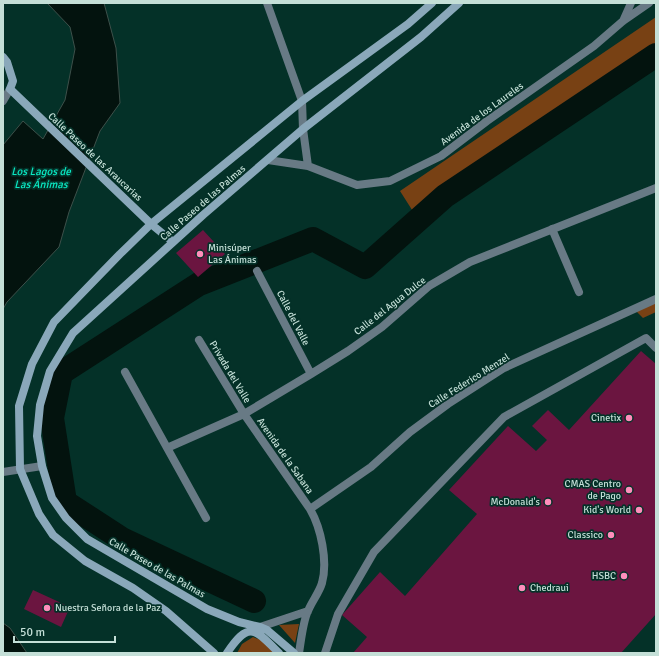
<svg xmlns="http://www.w3.org/2000/svg" width="659" height="656" font-family="Signika,sans-serif">
	<style>
		.green { fill: #784114 }
		.water { fill: #03130e; stroke: #3d504a }
		.lines { fill: none; stroke-linecap: round; stroke-linejoin: round }
		.river { stroke: #03130e; stroke-width: 24 }
		.building { fill: #6b1540 }
		.service { stroke: #687a85; stroke-width: 8 }
		.minor { stroke: #687a85; stroke-width: 8 }
		.tertiary { stroke: #687a85; stroke-width: 8 }
		.secondary { stroke: #8aa8ba; stroke-width: 8 }
		.poi-dot { fill: #fe8ebc; stroke: #043128; stroke-width: 1.5 }
		.labels { text-anchor: middle; dominant-baseline: central; stroke-width: 3.5; stroke-linejoin: round; paint-order: stroke }
		.street-label { font-size: 10px; fill: #c4dfd7; stroke: #043128 }
		.poi-label { font-size: 10px; fill: #c4dfd7; stroke: #043128; text-anchor: end }
		.water-label { font-size: 11px; font-style: italic; fill: #0ae9c3; stroke: #043128 }
	</style>
	<rect width="100%" height="100%" fill="#043128"/>
	<!-- green -->
	<path class="green" d="M656,17V51L414,213L400,191Z
		M656,302V312L643,318L636,311Z
		M299,624L295,643L279,625Z
		M253,637L261,640L276,653H237L242,644Z"/>
	<!-- water -->
	<path class="water" d="M47,3H104L116,48L120,103L100,131L69,212L59,247L7,302L3,309V145L23,121L43,139L65,100L75,49L70,27Z
		M3,623L10,628L27,653H3Z"/>
	<g class="lines">
		<!-- river -->
		<path class="river" d="M254,601L122,539L65,502L52,418L61,373L199,284L313,239L365,267L445,196L656,55"/>
	</g>
	<!-- building -->
	<path class="building" d="M203,230L225,254L198,277L176,253Z
		M641,351L656,364V614L621,653H353L367,637L342,615L380,572L405,596L477,514L449,490L508,426L536,451L547,440L532,426L548,410L569,430Z
		M33,590L70,607L61,627L24,609Z"/>
	<g class="lines">
		<!-- service -->
		<path class="service" d="M325,653L338,614L374,552L504,417L646,338L656,348"/>
		<!-- minor -->
		<path class="minor" d="M267,3L302,101L303,129L308,166
			M623,21L631,3
			M268,160L308,166L357,185L390,181L441,156L487,121L594,46L623,21L649,3
			M552,229L579,292
			M257,271L311,374
			M199,340L244,414L310,509C321,528 328,561 322,583C319,593 312,601 308,611C303,621 301,641 299,653
			M125,372L206,518
			M167,448L244,414L311,374L348,351L382,327L429,286L470,262L656,188
			M310,509L371,467L410,432L448,404L504,368L656,299
			M260,627L308,611"/>
		<!-- tertiary -->
		<path class="tertiary" d="M3,101L10,89
			M3,472L42,466"/>
		<!-- secondary -->
		<path class="secondary" d="M3,57L7,62L13,81L10,89
			M10,89L151,224L173,242
			M214,653L166,611L133,588L85,561L53,535L39,514L20,469L19,406L32,364L54,322L120,254L151,224L302,101L408,24L432,3
			M227,653C249,620 255,629 279,653
			M294,653L267,630L260,627L239,622L207,609L87,539L66,518L52,498L42,466L37,436L40,405L50,371L73,333L203,215L303,129L421,37L459,3"/>
	</g>
	<!-- markers -->
	<g class="poi-dot">
		<circle cx="200" cy="254" r="4"/>
		<circle cx="629" cy="418" r="4"/>
		<circle cx="629" cy="490" r="4"/>
		<circle cx="548" cy="502" r="4"/>
		<circle cx="639" cy="510" r="4"/>
		<circle cx="611" cy="535" r="4"/>
		<circle cx="624" cy="576" r="4"/>
		<circle cx="522" cy="588" r="4"/>
		<circle cx="47" cy="608" r="4"/>
	</g>
	<g class="labels">
		<!-- street labels -->
		<g class="street-label">
			<text transform="translate(482 114) rotate(-36)">Avenida de los Laureles</text>
			<text transform="translate(95 157) rotate(43)">Calle Paseo de las Araucarias</text>
			<text transform="translate(203 203) rotate(-41)">Calle Paseo de las Palmas</text>
			<text transform="translate(390 306) rotate(-38)">Calle del Agua Dulce</text>
			<text transform="translate(293 318) rotate(63)">Calle del Valle</text>
			<text transform="translate(230 372) rotate(59)">Privada del Valle</text>
			<text transform="translate(469 381) rotate(-32)">Calle Federico Menzel</text>
			<text transform="translate(285 456) rotate(55)">Avenida de la Sabana</text>
			<text transform="translate(157 568) rotate(30)">Calle Paseo de las Palmas</text>
		</g>
		<!-- poi labels -->
		<g class="poi-label">
			<text x="208" y="248" text-anchor="start">Minisúper<tspan x="208" dy="12">Las Ánimas</tspan></text>
			<text x="621" y="418">Cinetix</text>
			<text x="621" y="484">CMAS Centro<tspan x="621" dy="12">de Pago</tspan></text>
			<text x="540" y="502">McDonald's</text>
			<text x="631" y="510">Kid's World</text>
			<text x="603" y="535">Classico</text>
			<text x="616" y="576">HSBC</text>
			<text x="530" y="588" text-anchor="start">Chedraui</text>
			<text x="55" y="608" text-anchor="start">Nuestra Señora de la Paz</text>
		</g>
		<!-- water labels -->
		<g class="water-label">
			<text x="41" y="171">Los Lagos de<tspan x="41" dy="13">Las Ánimas</tspan></text>
		</g>
	</g>
	<!-- border -->
	<rect width="659" height="656" fill="none" stroke="#c4dfd7" stroke-width="8"/>
	<!-- scale -->
	<path d="M14 636v6h101v-6" fill="none" stroke="#c4dfd7" stroke-width="2"/>
	<text x="20" y="636" font-size="12" fill="#c4dfd7" stroke="#043128" stroke-width="3" paint-order="stroke">50 m</text>
</svg>
